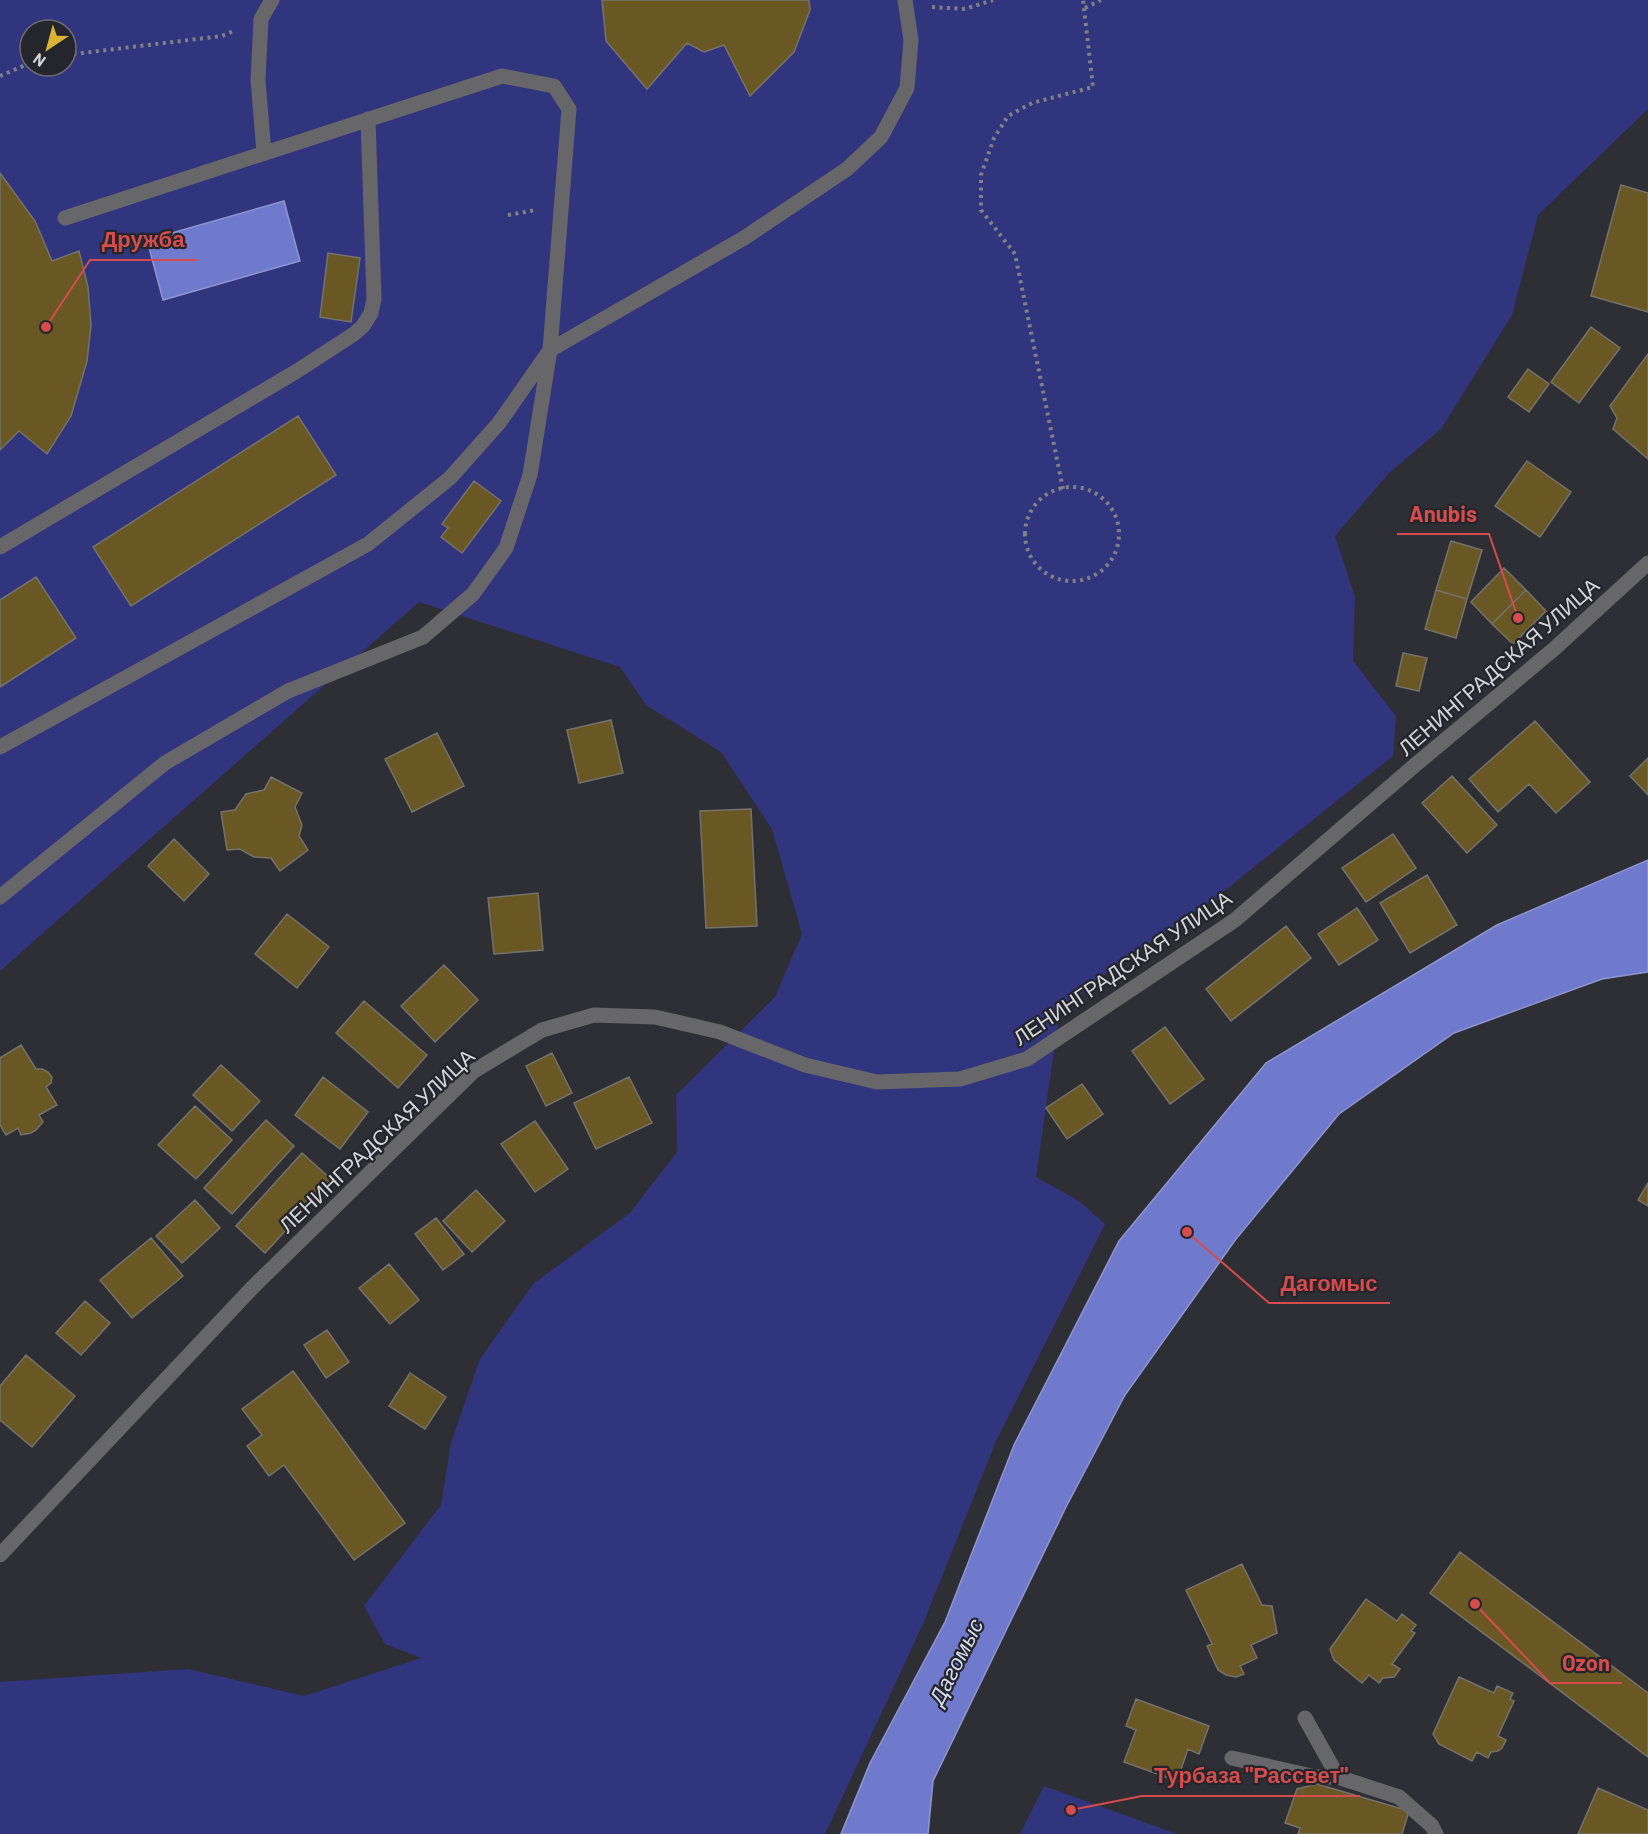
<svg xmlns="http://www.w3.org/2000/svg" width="1648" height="1834" font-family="Barlow,sans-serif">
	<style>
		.green { fill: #31357d; fill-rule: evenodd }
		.water { fill: #6f7acc; stroke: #8e96d0; stroke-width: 1.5 }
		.building { fill: #695823; stroke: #74726c; stroke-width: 1.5 }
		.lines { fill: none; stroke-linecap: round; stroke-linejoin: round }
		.path { stroke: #808186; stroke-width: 4; stroke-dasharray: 3 4.5; stroke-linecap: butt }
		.minor { stroke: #67676a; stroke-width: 15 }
		.labels { text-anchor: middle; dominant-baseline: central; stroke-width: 4.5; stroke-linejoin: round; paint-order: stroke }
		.street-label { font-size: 21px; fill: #d5d6da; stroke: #24262b }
		.water-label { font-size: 22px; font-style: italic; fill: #d5daf0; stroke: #24262b }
		.leader { fill: none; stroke: #d64b4c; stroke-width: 2 }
		.callout-dot { fill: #d64b4c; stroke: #24262b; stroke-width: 2 }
		.callout-label { font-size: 22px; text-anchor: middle; font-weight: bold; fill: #d64b4c; stroke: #24262b; stroke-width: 4.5; stroke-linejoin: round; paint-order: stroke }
	</style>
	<rect width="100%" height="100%" fill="#2e2f35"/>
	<!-- green -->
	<path class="green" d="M0,0H1648V109L1538,215L1512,315L1441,429L1389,473L1335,536L1355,597L1353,661L1396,716L1393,756L1214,899L1096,980L1059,1015L1036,1177L1079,1201L1105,1224L996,1441L923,1624L825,1834H0V1682L188,1669L304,1696L421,1658L385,1644L364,1606L441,1505L451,1443L480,1359L533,1284L630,1213L677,1152L676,1095L775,997L802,934L772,829L721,752L646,705L620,667L419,602L0,971ZM30,30H66V66H30Z
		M1044,1786L1177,1834H1020Z"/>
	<!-- water -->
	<path class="water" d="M284,201L300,261L163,300L147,240Z
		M1648,860V972L1602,979L1454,1033L1339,1114L1236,1239L1125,1395L1066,1507L933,1781L928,1834H841L870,1763L945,1622L1014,1445L1119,1241L1266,1063L1497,925Z"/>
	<!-- building -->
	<path class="building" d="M602,0H809L810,10L794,52L750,96L724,45L704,52L687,43L647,89L606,41Z
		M0,173L35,221L52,261L79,251L88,287L91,325L87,361L71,416L47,454L19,431L0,450Z
		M1621,185L1648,193V312L1591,296Z
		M328,253L360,258L351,322L320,317Z
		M1591,327L1620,348L1579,403L1551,382Z
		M1648,354V459L1613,429L1617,418L1610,406Z
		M1528,369L1549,384L1529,412L1508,397Z
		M298,416L336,475L131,606L93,547Z
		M1527,461L1571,492L1540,537L1495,506Z
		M474,481L501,501L462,553L441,537L448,528L442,524Z
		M1451,541L1482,550L1467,599L1436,590Z
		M1504,568L1526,590L1492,624L1471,602Z
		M36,577L76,638L0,687V600Z
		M1436,590L1467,599L1456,638L1425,629Z
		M1526,590L1546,611L1513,644L1492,624Z
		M1403,653L1427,658L1419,691L1396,686Z
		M611,720L623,773L579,783L567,730Z
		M1535,721L1590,782L1556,813L1529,784L1498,812L1469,779Z
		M437,733L464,786L412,812L385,759Z
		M1648,758V795L1630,776Z
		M1452,776L1497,825L1467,853L1422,803Z
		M271,777L302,793L295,807L302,825L299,836L308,850L280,871L271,858L254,857L240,849L227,850L221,812L235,810L246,794L264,790Z
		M751,809L757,926L706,928L700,811Z
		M1393,834L1416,868L1366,902L1342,868Z
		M174,839L209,874L184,901L148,866Z
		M1427,875L1457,925L1410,953L1380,903Z
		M538,893L543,950L494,954L488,898Z
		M1357,908L1378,940L1339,965L1318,934Z
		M287,914L329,947L297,988L255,954Z
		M1286,926L1311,958L1231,1021L1206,989Z
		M444,965L478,1000L435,1042L401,1006Z
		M364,1001L427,1055L398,1088L336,1033Z
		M1165,1027L1204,1079L1170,1104L1132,1051Z
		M21,1045L36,1069H42L48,1072L52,1077L51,1083L46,1087L57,1105L39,1115L43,1122L36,1130L31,1133L21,1135L18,1128L6,1135L0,1125V1058Z
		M552,1053L572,1093L546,1106L526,1066Z
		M221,1065L260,1101L232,1131L193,1095Z
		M323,1077L368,1112L340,1149L295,1115Z
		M629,1077L652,1123L596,1149L574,1103Z
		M1082,1084L1103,1114L1067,1139L1046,1108Z
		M195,1106L232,1140L196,1179L158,1145Z
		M266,1120L294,1146L232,1214L204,1188Z
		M535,1121L568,1169L535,1192L501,1144Z
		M302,1153L332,1180L265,1253L236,1226Z
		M1648,1183V1206L1638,1200Z
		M476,1190L505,1221L472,1252L443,1221Z
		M195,1200L220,1228L182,1263L156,1236Z
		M436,1218L464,1254L443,1270L415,1234Z
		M151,1238L183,1276L132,1318L100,1280Z
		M389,1264L419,1300L390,1324L359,1288Z
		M85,1301L110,1323L81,1355L56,1333Z
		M327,1330L349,1362L326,1378L304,1345Z
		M26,1355L75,1396L32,1447L0,1420V1386Z
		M293,1371L405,1523L354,1560L284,1465L269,1476L247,1446L262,1435L242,1409Z
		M410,1373L446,1397L425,1429L389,1406Z
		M1460,1552L1648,1693V1757L1430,1593Z
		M1242,1564L1262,1605L1272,1606L1277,1633L1251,1645L1257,1658L1240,1666L1244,1674L1236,1677L1226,1675L1218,1670L1207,1646L1212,1644L1186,1590Z
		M1366,1599L1397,1621L1402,1614L1416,1625L1411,1631L1415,1633L1392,1664L1400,1669L1394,1677L1383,1678L1379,1683L1369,1675L1362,1683L1334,1660L1330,1649Z
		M1459,1677L1494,1693L1497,1686L1513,1693L1510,1699L1514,1701L1498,1736L1506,1740L1502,1748L1498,1751L1491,1752L1488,1758L1477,1752L1472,1761L1439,1744L1433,1734Z
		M1136,1699L1209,1726L1199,1754L1188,1749L1177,1781L1124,1762L1136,1730L1126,1726Z
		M1317,1784L1409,1811L1402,1834H1298L1300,1828L1285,1823L1297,1789Z
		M1598,1788L1648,1810V1834H1578Z"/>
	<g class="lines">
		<!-- path -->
		<path class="path" d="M932,7L965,9L993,0
			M1085,8L1101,0
			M66,55L222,36L236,30
			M0,76L30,63
			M508,215L536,210
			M1025 534a47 47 0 1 1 94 0a47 47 0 1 1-94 0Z
			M1063,489L1015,254L981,210V175L994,138L1008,116L1032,103L1093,87L1083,0"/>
		<!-- minor -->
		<path class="minor" d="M264,153L258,80L261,19L272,0
			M0,547L297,371L354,334L363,326L371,313L374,299L368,119
			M0,747L368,544L450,478L499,423L550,350L744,238L847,169L881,137L907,88L911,40L905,0
			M0,897L165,763L288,691L423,637L473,594L506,548L530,475L550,350L569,109L554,86L502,76L65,218
			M0,1555L253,1287L474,1071L542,1030L594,1015L655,1017L720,1032L805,1065L877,1082L960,1079L1027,1059L1235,920L1414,766L1554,649L1648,563
			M1305,1718L1338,1777
			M1232,1758L1316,1777H1338L1399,1797L1432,1826L1436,1834"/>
	</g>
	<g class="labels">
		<!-- street labels -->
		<g class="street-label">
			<text transform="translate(1498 666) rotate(-41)">ЛЕНИНГРАДСКАЯ УЛИЦА</text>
			<text transform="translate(1122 967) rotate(-34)">ЛЕНИНГРАДСКАЯ УЛИЦА</text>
			<text transform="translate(376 1140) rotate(-43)">ЛЕНИНГРАДСКАЯ УЛИЦА</text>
		</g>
		<!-- water labels -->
		<g class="water-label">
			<text transform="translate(955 1661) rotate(-63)">Дагомыс</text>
		</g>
	</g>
	<!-- callouts -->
	<path class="leader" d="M46 327L90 260H197M1518 618L1489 534H1397M1187 1232L1269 1303H1390M1475 1604L1550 1683H1622M1071 1810L1142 1796H1360"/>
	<g class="callout-dot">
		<circle cx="46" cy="327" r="6"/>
		<circle cx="1518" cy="618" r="6"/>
		<circle cx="1187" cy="1232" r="6"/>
		<circle cx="1475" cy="1604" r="6"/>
		<circle cx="1071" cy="1810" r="6"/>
	</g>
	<g class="callout-label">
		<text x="143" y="247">Дружба</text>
		<text x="1443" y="522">Anubis</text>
		<text x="1329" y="1291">Дагомыс</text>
		<text x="1586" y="1671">Ozon</text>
		<text x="1251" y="1783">Турбаза "Рассвет"</text>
	</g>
	<!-- north arrow -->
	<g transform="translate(48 48) rotate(216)"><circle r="28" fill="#24262b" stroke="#6b6c71" stroke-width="1.5"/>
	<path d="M0-4.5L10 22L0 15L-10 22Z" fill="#d9b334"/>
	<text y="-9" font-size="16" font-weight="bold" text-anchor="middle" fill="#d5d6da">N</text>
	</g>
</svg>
